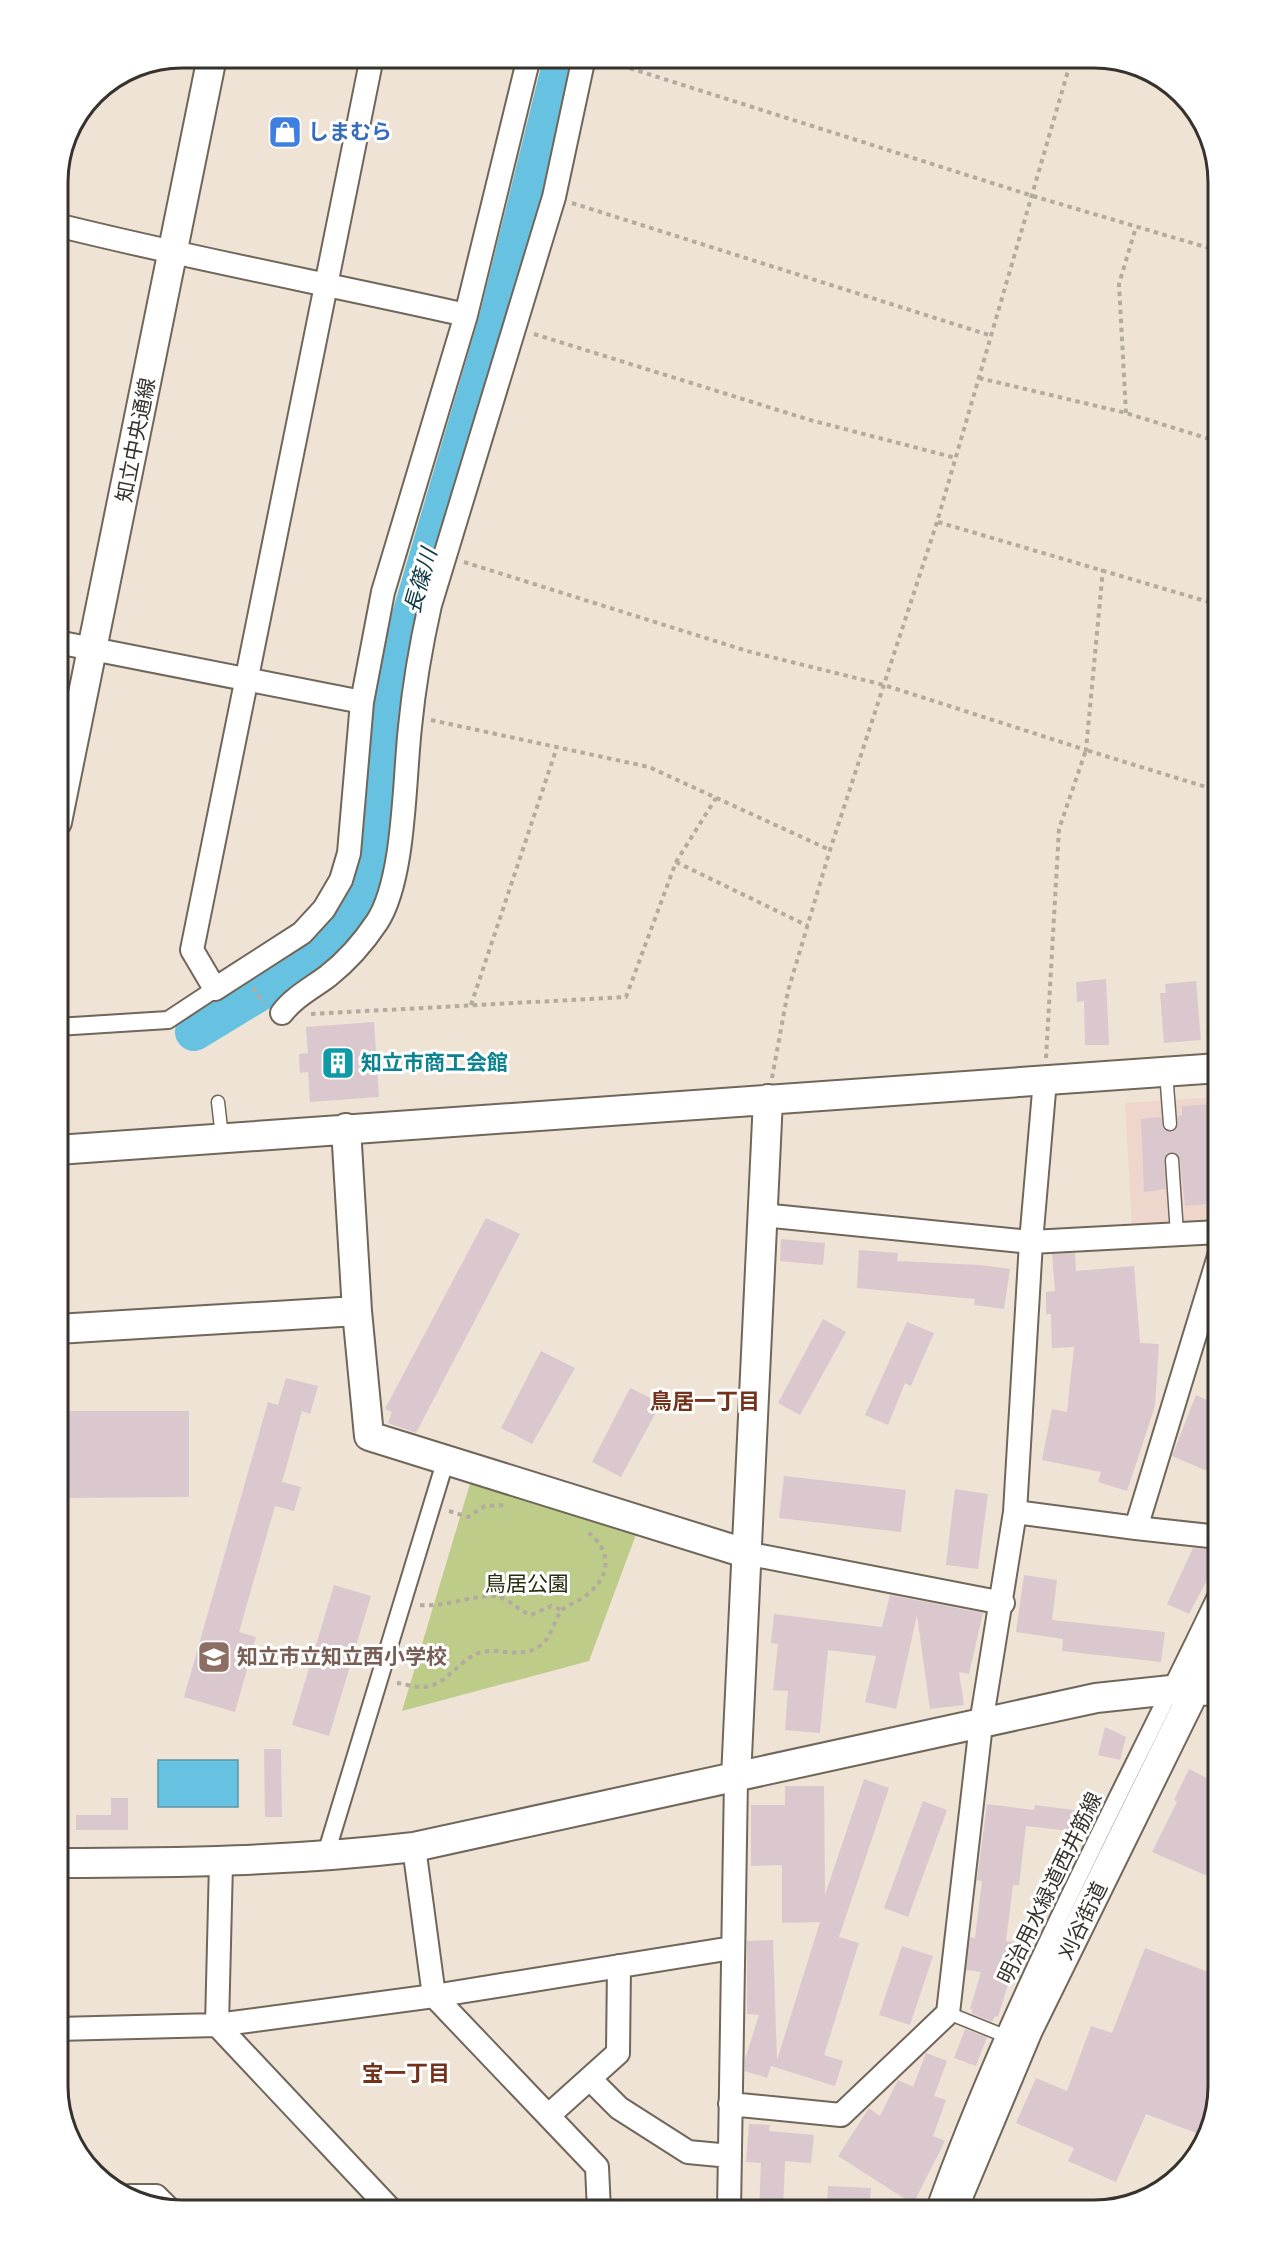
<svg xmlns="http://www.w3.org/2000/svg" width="1276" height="2268" font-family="Karla,'Noto Sans JP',sans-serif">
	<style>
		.commercial { fill: #eed6cc }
		.green { fill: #becc8a }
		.water { fill: #67c2e1; stroke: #5897ab; stroke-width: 1.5 }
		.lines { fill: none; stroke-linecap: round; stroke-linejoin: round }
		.river { stroke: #67c2e1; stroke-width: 38 }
		.building { fill: #dbc8ce }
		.service-casing { stroke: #70665a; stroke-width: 15 }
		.pedestrian-casing { stroke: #70665a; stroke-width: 20 }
		.minor-casing { stroke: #70665a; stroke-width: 26 }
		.tertiary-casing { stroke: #70665a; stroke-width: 32 }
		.path { stroke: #b4aba0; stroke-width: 4; stroke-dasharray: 4.5 4.5; stroke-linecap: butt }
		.service { stroke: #fff; stroke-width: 12 }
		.pedestrian { stroke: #fff; stroke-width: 16 }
		.minor { stroke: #fff; stroke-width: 22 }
		.tertiary { stroke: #fff; stroke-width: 28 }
		.labels { text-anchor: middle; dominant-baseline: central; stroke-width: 6; stroke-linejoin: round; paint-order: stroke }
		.shop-label { font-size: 21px; font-weight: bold; fill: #366cbe; stroke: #fff; text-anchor: start }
		.street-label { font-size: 21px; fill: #36322c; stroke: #fff }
		.culture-label { font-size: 21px; font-weight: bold; fill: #0d838f; stroke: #fff; text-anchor: start }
		.park-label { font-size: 21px; fill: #282e0e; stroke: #fff }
		.education-label { font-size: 21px; font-weight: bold; fill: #785e54; stroke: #fff; text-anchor: start }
		.water-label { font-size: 22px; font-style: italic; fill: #0d3845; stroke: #fff }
		.neighbourhood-label { font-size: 22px; font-weight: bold; fill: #74321a; stroke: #fff }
		.rim { fill: none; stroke: #36322c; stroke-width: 3 }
	</style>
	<rect width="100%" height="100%" fill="#eee3d5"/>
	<!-- commercial -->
	<path class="commercial" d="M1219,1097V1223L1132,1228L1125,1103Z"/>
	<!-- green -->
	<path class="green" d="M472,1477L637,1532L589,1661L402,1711Z"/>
	<!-- water -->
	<path class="water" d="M158,1760H238V1807H158Z"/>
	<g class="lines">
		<!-- river -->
		<path class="river" d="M194,1032L316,958L335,940L354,915L375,869L387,737L405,636L498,319L563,57"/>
	</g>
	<!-- building -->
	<path class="building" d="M1106,979L1109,1045H1085L1084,1001L1077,1002L1076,982Z
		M1196,981L1201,1040L1164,1043L1160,993H1166L1165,984Z
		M374,1022L379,1097L310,1102L308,1072L300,1073L299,1054L308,1053L306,1027Z
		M1218,1104L1219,1203L1185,1206L1180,1159L1172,1152L1167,1154L1164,1160L1166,1189L1144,1192L1141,1119L1161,1117L1163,1128L1171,1132L1178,1127V1116L1182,1115V1106Z
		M486,1218L520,1234L416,1433L388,1423L392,1412L385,1409Z
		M781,1239L825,1243L823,1265L780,1261Z
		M859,1250L898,1253L897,1261L980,1265L1010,1269L1004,1309L974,1305L975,1299L857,1288Z
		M1075,1253L1076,1271L1134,1266L1140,1343L1159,1344L1155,1406L1127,1491L1098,1482L1101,1472L1042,1460L1052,1409L1067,1412L1074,1347L1052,1348L1051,1314H1046V1292L1055,1291L1052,1254Z
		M823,1319L846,1332L800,1415L778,1403Z
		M907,1322L934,1333L911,1386L905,1383L888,1425L865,1415Z
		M541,1351L575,1368L532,1444L501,1428Z
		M286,1378L318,1386L310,1414L302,1411L282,1482L301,1487L294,1511L275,1506L239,1632L256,1637L235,1712L184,1697L268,1402L278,1405Z
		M630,1388L661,1403L621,1477L592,1462Z
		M1196,1395L1219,1405V1476L1172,1456Z
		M66,1411H189V1497L66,1498Z
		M784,1476L906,1490L901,1532L779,1518Z
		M955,1489L988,1494L978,1569L946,1565Z
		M1193,1548L1207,1549L1219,1557L1189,1614L1167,1604Z
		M1024,1575L1057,1580L1052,1620L1165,1632L1161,1662L1062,1651L1063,1639L1016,1632Z
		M334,1585L371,1596L329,1736L292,1725Z
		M890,1595L983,1613L969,1674L959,1672L964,1705L930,1709L917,1615L896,1709L865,1702L876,1656L828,1650L820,1733L785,1730L788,1691L773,1690L778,1644L771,1643L774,1614L882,1627Z
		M1105,1727L1126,1737L1120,1760L1098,1755Z
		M264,1749H281L282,1817H265Z
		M1189,1769L1219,1784V1863L1212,1878L1152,1852L1177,1802L1174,1800Z
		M864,1779L889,1788L839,1937L859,1943L824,2055L843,2061L835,2086L771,2066L767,2078L745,2071V2059L759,2015L747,2014V1941L773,1940L777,2060L820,1922L782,1923V1865L751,1866V1805H785V1786H824L825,1895Z
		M111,1798H128V1830H76V1815H111Z
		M923,1801L947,1810L908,1917L884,1908Z
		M987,1804L1034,1810L1035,1805L1081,1811L1078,1832L1026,1826L1019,1885H1013L1006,1941L1017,1942L1013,1975H1011L998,2017L995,2016L992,2022L971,2013L973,2009H970L981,1972L966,1970L970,1937L975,1938L982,1881L977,1880Z
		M902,1946L933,1956L910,2025L879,2015Z
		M1145,1948L1219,1976V2087L1204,2136L1146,2114L1116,2182L1068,2161L1074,2148L1016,2123L1036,2078L1067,2091L1091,2026L1112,2033Z
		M965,2029L987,2037L976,2066L954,2058Z
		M926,2053L947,2061L934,2096L946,2100L933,2136L945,2141L913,2204L838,2156L869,2108L880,2116L898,2080L913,2087Z
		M749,2124L770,2125L769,2131L814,2135L811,2163L785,2161L783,2211H759L761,2163L746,2162Z
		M828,2186L871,2188L869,2211H827Z"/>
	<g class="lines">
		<defs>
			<path id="service" d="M1166,1072L1170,1124
				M218,1102L222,1137
				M1172,1160L1177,1234
				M948,2013L1010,2038"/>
			<path id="pedestrian" d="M57,1027L168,1020L215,989
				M325,1857L446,1459
				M934,2211C1010,1998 1122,1794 1219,1590"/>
			<path id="minor" d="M372,57L192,950L215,989L302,933L324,909L341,880L349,853L362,702L383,592L466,315L529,57
				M57,225C193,259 329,284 466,315
				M57,642L362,702
				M282,1013C294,997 312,988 328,976C347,961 363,943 377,922C405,879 404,780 410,727C414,686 421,645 430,605L554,197L584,57
				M762,1215L1031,1242L1219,1232
				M1015,1512L1136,1528
				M1219,1537L1136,1528L1219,1256
				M745,1553L1003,1603
				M414,1847L434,1996L597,2167L599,2211
				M221,1863L217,2025L392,2211
				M57,2029L217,2025L434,1996L732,1948
				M590,2079L619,2108L688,2152L730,2156
				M730,2104L841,2115L948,2013L981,1724L1015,1512L1031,1242L1045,1080
				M549,2115L618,2053L619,1966
				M130,2196H156L169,2209
				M729,2211L736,1778"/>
			<path id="tertiary" d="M57,822L212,57
				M346,1128L357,1311L369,1436L745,1553
				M57,1150L1219,1068
				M57,1329L357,1311
				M736,1778L768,1099
				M57,1863C177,1863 295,1861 414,1847L1096,1698L1171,1690L1219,1691
				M952,2211L1028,2030L1195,1690L1219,1635"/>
		</defs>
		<!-- service casing -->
		<use href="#service" class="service-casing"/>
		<!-- pedestrian casing -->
		<use href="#pedestrian" class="pedestrian-casing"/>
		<!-- minor casing -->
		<use href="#minor" class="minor-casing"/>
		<!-- tertiary casing -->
		<use href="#tertiary" class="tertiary-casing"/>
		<!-- path -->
		<path class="path" d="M604,60L1033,196L1219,251
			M572,203L992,336
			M534,334L810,420L956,458
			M979,378L1126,413L1219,442
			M1126,413L1119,284L1136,227
			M938,522L1219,605
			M464,562L747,651L884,685L1086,750L1103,569
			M431,720L649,767L830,850
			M676,862L808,926
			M253,988L264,1004
			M471,1005L557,747
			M311,1014L626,997L676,862L716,798
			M1046,1058L1059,829L1086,750L1219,791
			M772,1078L788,991L830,850L937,522L1072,57
			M449,1511L468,1517L485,1506L506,1505
			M420,1605C445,1607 469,1596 494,1596C508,1597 517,1610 531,1615L551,1606L562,1610
			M397,1683C405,1684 416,1688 424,1687C448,1685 459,1658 482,1652C501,1648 522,1659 540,1646C552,1637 553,1622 561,1611C566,1605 578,1602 584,1597C612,1577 613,1550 585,1530"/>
		<!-- service -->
		<use href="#service" class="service"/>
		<!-- pedestrian -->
		<use href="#pedestrian" class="pedestrian"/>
		<!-- minor -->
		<use href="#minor" class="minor"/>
		<!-- tertiary -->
		<use href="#tertiary" class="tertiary"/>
	</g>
	<!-- icons -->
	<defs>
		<symbol id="shop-square" viewBox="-11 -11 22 22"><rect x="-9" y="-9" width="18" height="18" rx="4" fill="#3f7fe0" stroke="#fff"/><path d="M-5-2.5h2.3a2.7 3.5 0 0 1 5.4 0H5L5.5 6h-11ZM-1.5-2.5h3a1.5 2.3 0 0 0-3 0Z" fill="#fff"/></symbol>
		<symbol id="building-square" viewBox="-11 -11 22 22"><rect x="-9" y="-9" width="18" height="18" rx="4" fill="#0f9aa8" stroke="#fff"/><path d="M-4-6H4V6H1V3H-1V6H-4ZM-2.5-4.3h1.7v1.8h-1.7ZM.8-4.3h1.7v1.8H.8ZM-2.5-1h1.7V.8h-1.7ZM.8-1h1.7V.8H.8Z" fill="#fff"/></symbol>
		<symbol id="school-square" viewBox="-11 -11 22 22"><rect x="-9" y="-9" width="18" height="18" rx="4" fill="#8d6e63" stroke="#fff"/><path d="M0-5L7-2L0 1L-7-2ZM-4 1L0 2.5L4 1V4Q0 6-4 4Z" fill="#fff"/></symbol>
	</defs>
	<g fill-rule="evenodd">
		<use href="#shop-square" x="266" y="113" width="38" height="38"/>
		<use href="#building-square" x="319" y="1044" width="38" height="38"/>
		<use href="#school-square" x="195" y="1638" width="38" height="38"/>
	</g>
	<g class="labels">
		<!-- shop labels -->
		<g class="shop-label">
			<text x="308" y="132">しまむら</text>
		</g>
		<!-- street labels -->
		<g class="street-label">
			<text transform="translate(136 440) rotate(-79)">知立中央通線</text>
			<text transform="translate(1050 1888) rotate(-64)">明治用水緑道西井筋線</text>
			<text transform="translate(1083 1921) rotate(-64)">刈谷街道</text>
		</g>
		<!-- culture labels -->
		<g class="culture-label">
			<text x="361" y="1063">知立市商工会館</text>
		</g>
		<!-- park labels -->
		<g class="park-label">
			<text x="527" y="1584">鳥居公園</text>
		</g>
		<!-- education labels -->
		<g class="education-label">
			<text x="237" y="1657">知立市立知立西小学校</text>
		</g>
		<!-- water labels -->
		<g class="water-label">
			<text transform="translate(421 581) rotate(-74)">長篠川</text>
		</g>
		<!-- neighbourhood labels -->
		<g class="neighbourhood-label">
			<text x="705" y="1402">鳥居一丁目</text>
			<text x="406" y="2074">宝一丁目</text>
		</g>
	</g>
	<!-- crop -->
	<path d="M0 0H1276V2268H0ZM182 68H1094A114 114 0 0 1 1208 182V2086A114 114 0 0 1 1094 2200H182A114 114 0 0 1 68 2086V182A114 114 0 0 1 182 68Z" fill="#fff" fill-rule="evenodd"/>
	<path class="rim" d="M182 68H1094A114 114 0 0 1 1208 182V2086A114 114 0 0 1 1094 2200H182A114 114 0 0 1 68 2086V182A114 114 0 0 1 182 68Z"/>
</svg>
